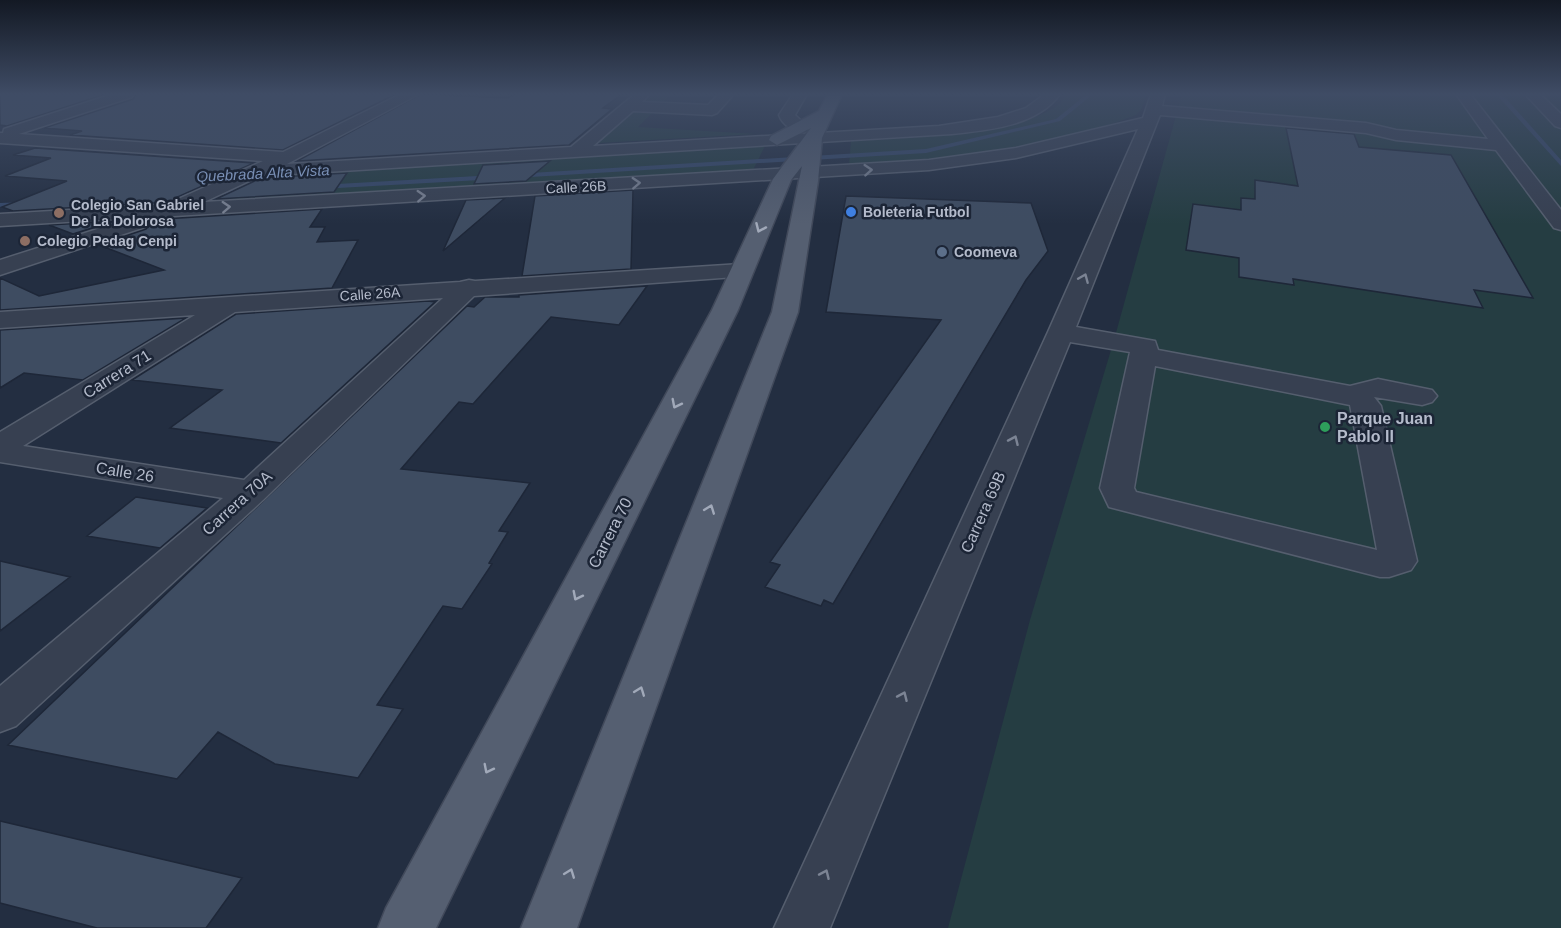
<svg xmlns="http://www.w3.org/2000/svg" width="1561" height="928" font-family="Arial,sans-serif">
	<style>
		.green { fill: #253d42 }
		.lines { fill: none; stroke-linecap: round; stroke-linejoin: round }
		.stream { fill: #354869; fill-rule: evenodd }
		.building { fill: #3e4c61; stroke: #1e2738; stroke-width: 1.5 }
		.minor-casing { stroke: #555e6e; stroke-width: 3 }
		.major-casing { stroke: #41495a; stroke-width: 3 }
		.minor { fill: #374051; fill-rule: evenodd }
		.major { fill: #555f71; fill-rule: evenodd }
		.oneway { stroke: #7c8494 }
		.oneway2 { stroke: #a1a9b9 }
		.shop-dot { fill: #3f7fe0; stroke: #1c2536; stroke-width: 2 }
		.education-dot { fill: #8d6e63; stroke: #1c2536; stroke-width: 2 }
		.service-dot { fill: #5c6f8a; stroke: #1c2536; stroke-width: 2 }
		.leisure-dot { fill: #2e9e5b; stroke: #1c2536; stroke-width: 2 }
		.labels { text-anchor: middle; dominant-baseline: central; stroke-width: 5; stroke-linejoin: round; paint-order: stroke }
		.far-street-label { font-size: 14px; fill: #b4bbcb; stroke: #1c2536 }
		.far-poi-label { font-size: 14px; font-weight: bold; fill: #b4bbcb; stroke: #1c2536; text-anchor: start }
		.far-water-label { font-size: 15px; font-style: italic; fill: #798fb5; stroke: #1c2536 }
		.street-label { font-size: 16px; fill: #b4bbcb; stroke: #1c2536 }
		.poi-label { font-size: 16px; font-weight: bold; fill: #b4bbcb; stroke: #1c2536; text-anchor: start }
	</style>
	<rect width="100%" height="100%" fill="#232e41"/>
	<!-- green -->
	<path class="green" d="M654,94H671L638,127L756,134L598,143Z
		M1066,94H1146L1141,110L1136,115C1045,151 945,159 849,165L851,141C892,139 1050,135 1066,94Z
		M1182,94H1561V928H948L1030,620L1114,340Z
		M766,144L753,170L225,202L266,175Z"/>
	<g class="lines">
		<!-- stream -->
		<path class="stream" d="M1087,94H1093L1060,121L926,153L514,178L510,176L514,174L926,149L1056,119Z
			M1496,94H1502L1561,160V166Z
			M495,175L499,177L498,179L320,189L316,187L320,185Z
			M250,189L254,191L253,193L164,198L160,196L164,194Z
			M28,202L29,204L25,206L0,207V203Z"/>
	</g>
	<!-- building -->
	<path class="building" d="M0,94H106L7,126L0,125Z
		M136,94H396L283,150L70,135L82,131L44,128L133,99Z
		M421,94L508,98L515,94H622L603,108L612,109L569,145L297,161Z
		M1286,128L1354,134L1359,147L1451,155L1533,298L1474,290L1483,308L1293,279L1294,285L1239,277V258L1186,250L1193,204L1241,210V198L1255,199V180L1298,186Z
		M35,148L254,163L175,198L172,202L13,211L2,207L67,181L5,176L51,158L13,155Z
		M550,161L526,181L474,184L483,165Z
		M347,173L334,192L216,199L261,178Z
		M633,190L631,269L522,276L535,196Z
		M846,196L1031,203L1048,251L1026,280L833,604L824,600L821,606L765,587L780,565L770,562L941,320L826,312Z
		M505,198L443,251L466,200Z
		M322,209L310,227H325L317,242L358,240L332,288L0,310V278L39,296L164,270L99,245L146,229L150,223L148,220Z
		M114,221L73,234L49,225Z
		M647,286L619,325L551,317L473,404L459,402L401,469L530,483L499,531L508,532L489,563L492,564L462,609L443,606L377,705L403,709L358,778L275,764L218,732L177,779L8,745L467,306L474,307L485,297H519V295Z
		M428,301L435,302L281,443L170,428L222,390L132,380L236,314Z
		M186,318L83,380L24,373L0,388V330Z
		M136,497L207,508L160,548L87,536Z
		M0,561L70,577L0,631Z
		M0,821L242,878L206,928H97L0,903Z"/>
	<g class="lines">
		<defs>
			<path id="minor" d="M113,94H134L132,97L19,134L283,152L401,94H419L287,164L571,147L635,94H650L642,102L708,105L719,94H734L717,113L712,115L633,111L593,146L939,126L998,117L1026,108L1045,94H1060C1037,126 989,130 952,134L260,176L204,202L929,160L1016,148L1143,118L1151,94H1165L1162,106L1366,123L1396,130L1488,139L1456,94H1470L1561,210V230L1554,228L1496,150L1396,140L1366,133L1160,115L1076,327L1155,341L1158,350L1350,386L1378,379L1432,390L1437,396L1432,402L1422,405L1374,397L1381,406L1417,561L1411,570L1389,577H1380L1109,507L1100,488L1130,352L1070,342L830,928H774L1048,332L1138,129L1016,158L929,170L142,218L148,223L145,227L0,275V260L132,218L0,226V214L173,204L176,200L263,161L0,143V133H3L4,129ZM1155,366L1350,405L1377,550L1136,492L1134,488Z
				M793,94H807L795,115L809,128L807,131C796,134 783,126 779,115Z
				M1525,94H1540L1561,114V128L1555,126Z
				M741,264L749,266L753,271L749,276L474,296L263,500L16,726L0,732V686L223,498L0,462V432L195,315L0,328V312L460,282L469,280L475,281ZM443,298L244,480L23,446L235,312Z"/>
			<path id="major" d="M828,94H842L822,138L818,181L798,312L577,928H521L772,312L802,166L791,180L738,310L436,928H378L386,908L712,310L773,179L811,128L777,145L769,140L771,136L819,111Z"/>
		</defs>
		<!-- minor casing -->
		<use href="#minor" class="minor-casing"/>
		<!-- major casing -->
		<use href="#major" class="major-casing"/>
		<!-- minor -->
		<use href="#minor" class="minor"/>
		<!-- major -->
		<use href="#major" class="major"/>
	</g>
	<!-- one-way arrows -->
	<defs><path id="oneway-chevron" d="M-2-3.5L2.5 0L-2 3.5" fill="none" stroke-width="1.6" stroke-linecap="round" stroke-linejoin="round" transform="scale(1.5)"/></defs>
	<g class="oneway">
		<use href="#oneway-chevron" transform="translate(868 170) rotate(-4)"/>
		<use href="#oneway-chevron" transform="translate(636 183) rotate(-3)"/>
		<use href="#oneway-chevron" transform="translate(421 196) rotate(-3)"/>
		<use href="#oneway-chevron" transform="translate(226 207) rotate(-3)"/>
		<use href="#oneway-chevron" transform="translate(1084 278) rotate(-67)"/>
		<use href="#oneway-chevron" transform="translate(1014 440) rotate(-66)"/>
		<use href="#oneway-chevron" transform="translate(903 696) rotate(-66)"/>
		<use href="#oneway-chevron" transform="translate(825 874) rotate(-66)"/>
	</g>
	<g class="oneway2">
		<use href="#oneway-chevron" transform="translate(760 228) rotate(114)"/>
		<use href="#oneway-chevron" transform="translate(676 404) rotate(117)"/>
		<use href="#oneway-chevron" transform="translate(710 509) rotate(-69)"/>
		<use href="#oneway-chevron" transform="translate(577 596) rotate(117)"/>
		<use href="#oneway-chevron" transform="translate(640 691) rotate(-69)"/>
		<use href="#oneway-chevron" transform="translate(488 769) rotate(117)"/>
		<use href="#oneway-chevron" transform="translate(570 873) rotate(-69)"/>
	</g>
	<!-- sky -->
	<linearGradient id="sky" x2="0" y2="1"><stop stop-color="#131924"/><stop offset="0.42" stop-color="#3f4c65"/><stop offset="1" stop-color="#3f4c65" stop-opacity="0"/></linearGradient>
	<rect width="1561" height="224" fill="url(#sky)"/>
	<!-- markers -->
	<circle class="shop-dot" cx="851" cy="212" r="6"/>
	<g class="education-dot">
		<circle cx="59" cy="213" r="6"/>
		<circle cx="25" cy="241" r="6"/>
	</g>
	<circle class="service-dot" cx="942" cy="252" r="6"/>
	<circle class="leisure-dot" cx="1325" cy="427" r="6"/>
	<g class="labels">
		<!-- far-street labels -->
		<g class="far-street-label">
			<text transform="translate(576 187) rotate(-3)">Calle 26B</text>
			<text transform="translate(370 294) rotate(-4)">Calle 26A</text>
		</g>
		<!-- far-poi labels -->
		<g class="far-poi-label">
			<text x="71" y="205">Colegio San Gabriel<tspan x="71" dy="16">De La Dolorosa</tspan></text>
			<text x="863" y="212">Boleteria Futbol</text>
			<text x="37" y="241">Colegio Pedag Cenpi</text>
			<text x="954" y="252">Coomeva</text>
		</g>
		<!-- far-water labels -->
		<g class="far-water-label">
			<text transform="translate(263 173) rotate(-3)">Quebrada Alta Vista</text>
		</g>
		<!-- street labels -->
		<g class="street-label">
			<text transform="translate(117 374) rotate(-32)">Carrera 71</text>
			<text transform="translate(125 472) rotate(9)">Calle 26</text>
			<text transform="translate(237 503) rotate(-42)">Carrera 70A</text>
			<text transform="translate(983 512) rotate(-66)">Carrera 69B</text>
			<text transform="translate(610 533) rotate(-63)">Carrera 70</text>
		</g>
		<!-- poi labels -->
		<g class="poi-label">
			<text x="1337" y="418">Parque Juan<tspan x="1337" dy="18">Pablo II</tspan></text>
		</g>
	</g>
</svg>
